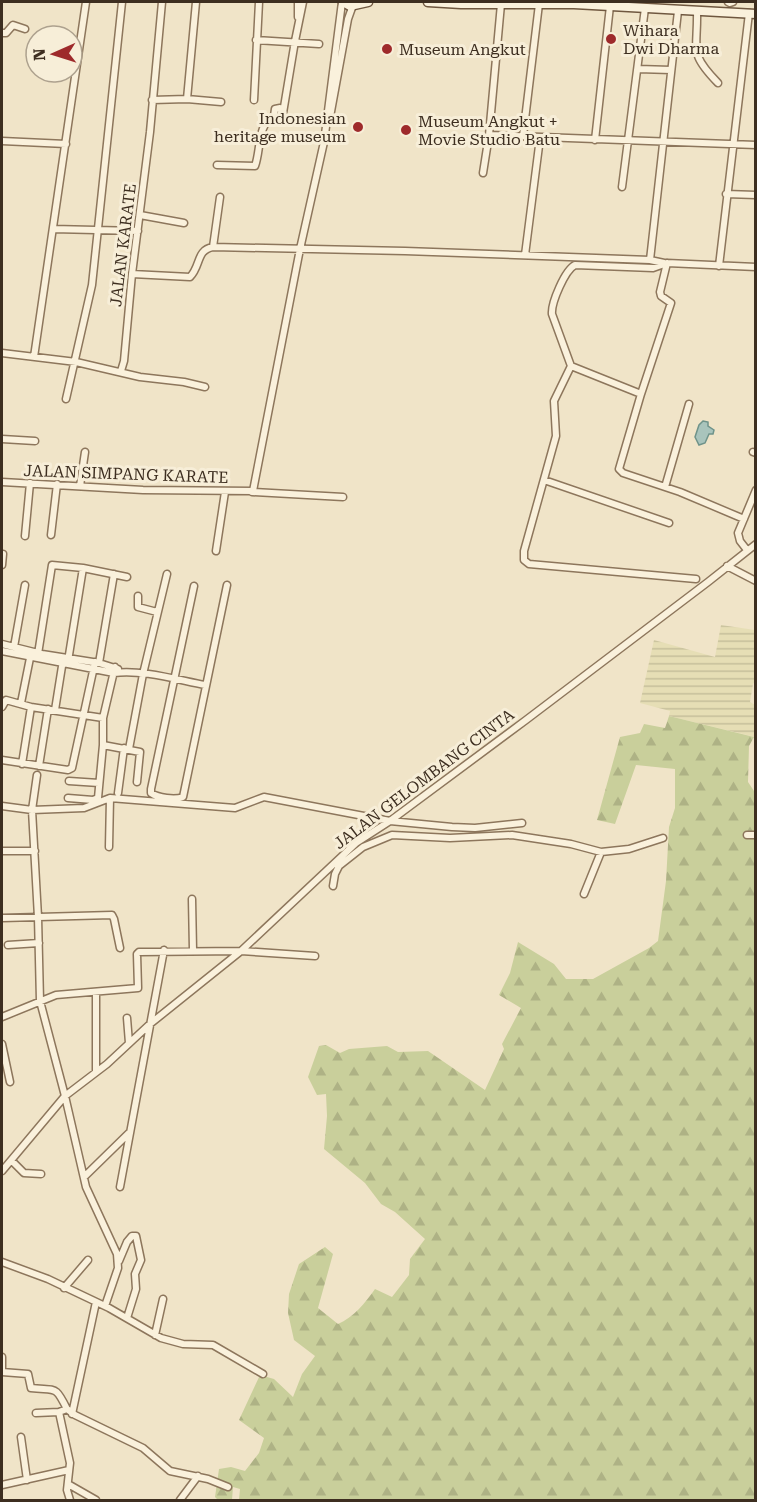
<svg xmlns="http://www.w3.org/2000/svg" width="757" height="1502" font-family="'Roboto Serif',serif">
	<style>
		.farmland { fill: url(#farmland-rules) }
		.forest { fill: url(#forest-firs) }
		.water { fill: #a9c4bc; stroke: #6f938a; stroke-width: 1.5 }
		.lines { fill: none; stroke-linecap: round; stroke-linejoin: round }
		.street-casing { stroke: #8d765c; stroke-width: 9 }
		.secondary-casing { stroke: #6f573f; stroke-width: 11 }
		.street { stroke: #faf1dc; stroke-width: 6 }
		.secondary { stroke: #faf1dc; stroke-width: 8 }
		.poi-dot { fill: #9e2a2b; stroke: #f7eed8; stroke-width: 2 }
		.labels { text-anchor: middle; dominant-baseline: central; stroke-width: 6; stroke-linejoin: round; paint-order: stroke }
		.poi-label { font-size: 16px; fill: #3d2e20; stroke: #f7eed8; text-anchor: start }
		.street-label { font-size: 16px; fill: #3d2e20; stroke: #f7eed8 }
	</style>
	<defs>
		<pattern id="farmland-rules" width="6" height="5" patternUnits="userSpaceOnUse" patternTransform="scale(1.5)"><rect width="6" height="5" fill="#e6deb5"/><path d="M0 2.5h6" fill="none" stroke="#c6bf9b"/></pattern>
		<pattern id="forest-firs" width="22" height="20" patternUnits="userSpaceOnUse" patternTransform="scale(1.5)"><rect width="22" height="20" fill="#c9cf9b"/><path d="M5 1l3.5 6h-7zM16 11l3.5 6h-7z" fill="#aeb285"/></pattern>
	</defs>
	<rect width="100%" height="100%" fill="#f0e4c8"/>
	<!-- farmland -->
	<path class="farmland" d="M721,625L755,630V681L753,684L750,702L755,705V737L669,716L670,711L640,703L654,640L715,657Z"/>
	<!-- forest -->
	<path class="forest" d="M669,716L754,737L749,746L748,782L756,794L755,1500H239L240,1489L233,1487L232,1500H218L215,1497L219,1469L231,1467L245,1471L259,1453L264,1438L239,1420L260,1375L274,1379L293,1397L302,1374L315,1356L294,1340L288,1313L289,1294L299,1264L325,1247L333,1254L318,1308L338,1324C353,1318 366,1302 375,1289L392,1297L409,1275L410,1259L425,1239L395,1212L381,1204L365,1183L324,1149L327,1116L326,1094L317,1095L308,1077L319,1046L326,1045L340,1053L349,1049L387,1046L398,1052L428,1051L485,1090L504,1049L502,1044L521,1008L499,995L510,973L518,942L554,964L566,979H593L649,948L658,941L666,881L669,827L675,808V769L636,765L615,824L597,820L620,737L640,733L644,724L665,728Z"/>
	<!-- water -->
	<path class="water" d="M703,421L708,422V426L714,430L713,434H709L705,443L699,445L695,437L699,425Z"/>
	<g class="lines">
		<defs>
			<path id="street" d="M298,2V17
				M728,2L730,3L733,2
				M697,11C698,51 688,52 718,83
				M2,33H6L13,25L25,29
				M256,40L319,44
				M638,69L671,70
				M187,99L196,2
				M152,100L187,99L221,102
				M254,100L259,2
				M283,110L280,108L275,109L274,116L279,118L283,113L295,41L303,2
				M327,121L330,117L348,19L353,5
				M489,135L756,145
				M523,136L539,4
				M595,140L610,6
				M2,141L66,144
				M217,165L255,166C261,150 257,124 274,116
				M483,173L489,135L501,4
				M622,187L645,8
				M726,194L756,195
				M140,215L184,223
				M53,229L138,231
				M213,247L220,197
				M525,255L540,138
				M650,260L678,11
				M667,263L660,292L661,296L671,303L641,394L619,469L623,473L680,492L744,519
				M719,266L749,13
				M132,274L190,277C201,266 196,250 213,247L405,251L650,260L664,263
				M2,353L76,362L140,377L184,382L205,387
				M34,357L86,2
				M571,366L641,394
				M121,371L124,361L132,274L150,132L162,2
				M66,399L92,285L122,2
				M2,439L35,441
				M753,452L756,453
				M544,480L669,523
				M2,482L143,490L253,491L300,249L324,142L342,2
				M80,486L85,452
				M665,487L689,404
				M252,492L343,497
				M51,535L57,484
				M25,536L30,483
				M747,550L740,541L738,533L756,490
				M216,551L225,492
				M2,565L3,554
				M727,566L756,581
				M696,579L529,564L524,560V551L556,436L554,401L571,366L552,314C551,303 565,270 575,265L653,268L667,263L756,267
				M194,586L151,789V793C158,798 175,800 183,797L227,585
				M138,596V607L157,612
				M2,644L42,654L99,663L118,669
				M14,647L25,585
				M2,651L114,673C141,669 178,680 205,685
				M38,654L52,565L83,568L127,577
				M68,661L83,568
				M99,663L114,574
				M21,703L30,658
				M2,707L6,700L31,707L103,718
				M55,710L63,660
				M103,745L140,752L137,782
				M129,749L143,674L167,574
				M2,760L68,770L72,768L95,662
				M22,764L31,707
				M39,766L48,709
				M37,775L32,810L84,808L110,798L235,808L264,797L390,821L452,827L475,828L522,823
				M69,781L99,783
				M118,793L124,748
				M68,798L93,800L98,798L103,745V718L115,667
				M2,806L32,810L38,917L40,1001L65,1096L86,1187L117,1254L118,1268L105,1306
				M747,835H756
				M109,847L110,798
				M2,851H35
				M333,886L335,874L339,866L363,847L392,835L450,838L512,835L571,844L601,852L629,849L663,838
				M584,894L601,852
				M192,899L193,950
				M2,918L112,915L114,919L120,948
				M8,945L39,943
				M96,993V1071
				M2,1017L56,995L138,988L137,954L139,952L241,951L315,956
				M127,1018L129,1043
				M2,1044L10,1082
				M12,1161L24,1173L41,1174
				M2,1171L65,1096L107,1064L150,1024L241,951L356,843L390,821L526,720L708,582L756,544
				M84,1177L129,1133
				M120,1187L164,950
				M119,1261L127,1242L132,1236H136L141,1260L135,1274L136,1289L127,1318
				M2,1262L48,1279L109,1308L161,1338L183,1344L213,1345L263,1374
				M64,1288L88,1260
				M155,1335L163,1299
				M2,1357V1372
				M2,1372L28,1374L31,1388C57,1391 55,1385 67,1409L59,1412L70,1463L67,1490L70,1500
				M67,1409L75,1415L143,1448L170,1471L208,1479L228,1487
				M36,1413L59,1412
				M72,1414L96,1302
				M21,1437L27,1480
				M68,1484L96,1500
				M2,1485L69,1470
				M180,1500L198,1476"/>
			<path id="secondary" d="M343,2L350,6L368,2
				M428,2L461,4H574L756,14"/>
		</defs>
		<!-- street casing -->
		<use href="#street" class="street-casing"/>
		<!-- secondary casing -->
		<use href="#secondary" class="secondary-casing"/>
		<!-- street -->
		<use href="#street" class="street"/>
		<!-- secondary -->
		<use href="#secondary" class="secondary"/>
	</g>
	<!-- markers -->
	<g class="poi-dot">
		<circle cx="611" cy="39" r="6"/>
		<circle cx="387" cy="49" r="6"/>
		<circle cx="358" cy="127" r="6"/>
		<circle cx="406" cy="130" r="6"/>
	</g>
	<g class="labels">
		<!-- poi labels -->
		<g class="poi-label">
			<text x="623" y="30">Wihara<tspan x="623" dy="18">Dwi Dharma</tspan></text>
			<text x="399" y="49">Museum Angkut</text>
			<text x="346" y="118" text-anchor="end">Indonesian<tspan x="346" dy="18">heritage museum</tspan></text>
			<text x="418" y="121">Museum Angkut +<tspan x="418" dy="18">Movie Studio Batu</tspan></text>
		</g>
		<!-- street labels -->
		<g class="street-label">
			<text transform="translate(123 245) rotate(-83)">JALAN KARATE</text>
			<text transform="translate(126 474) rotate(2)">JALAN SIMPANG KARATE</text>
			<text transform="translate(424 779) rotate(-37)">JALAN GELOMBANG CINTA</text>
		</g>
	</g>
	<!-- border -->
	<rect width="757" height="1502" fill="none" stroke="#3d2e20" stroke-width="6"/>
	<!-- north arrow -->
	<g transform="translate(54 54) rotate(267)"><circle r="28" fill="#f7eed8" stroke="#ada18e" stroke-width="1.5"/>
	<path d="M0-4.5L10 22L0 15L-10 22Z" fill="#9e2a2b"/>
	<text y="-9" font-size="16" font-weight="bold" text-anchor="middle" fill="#3d2e20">N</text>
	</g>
</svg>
